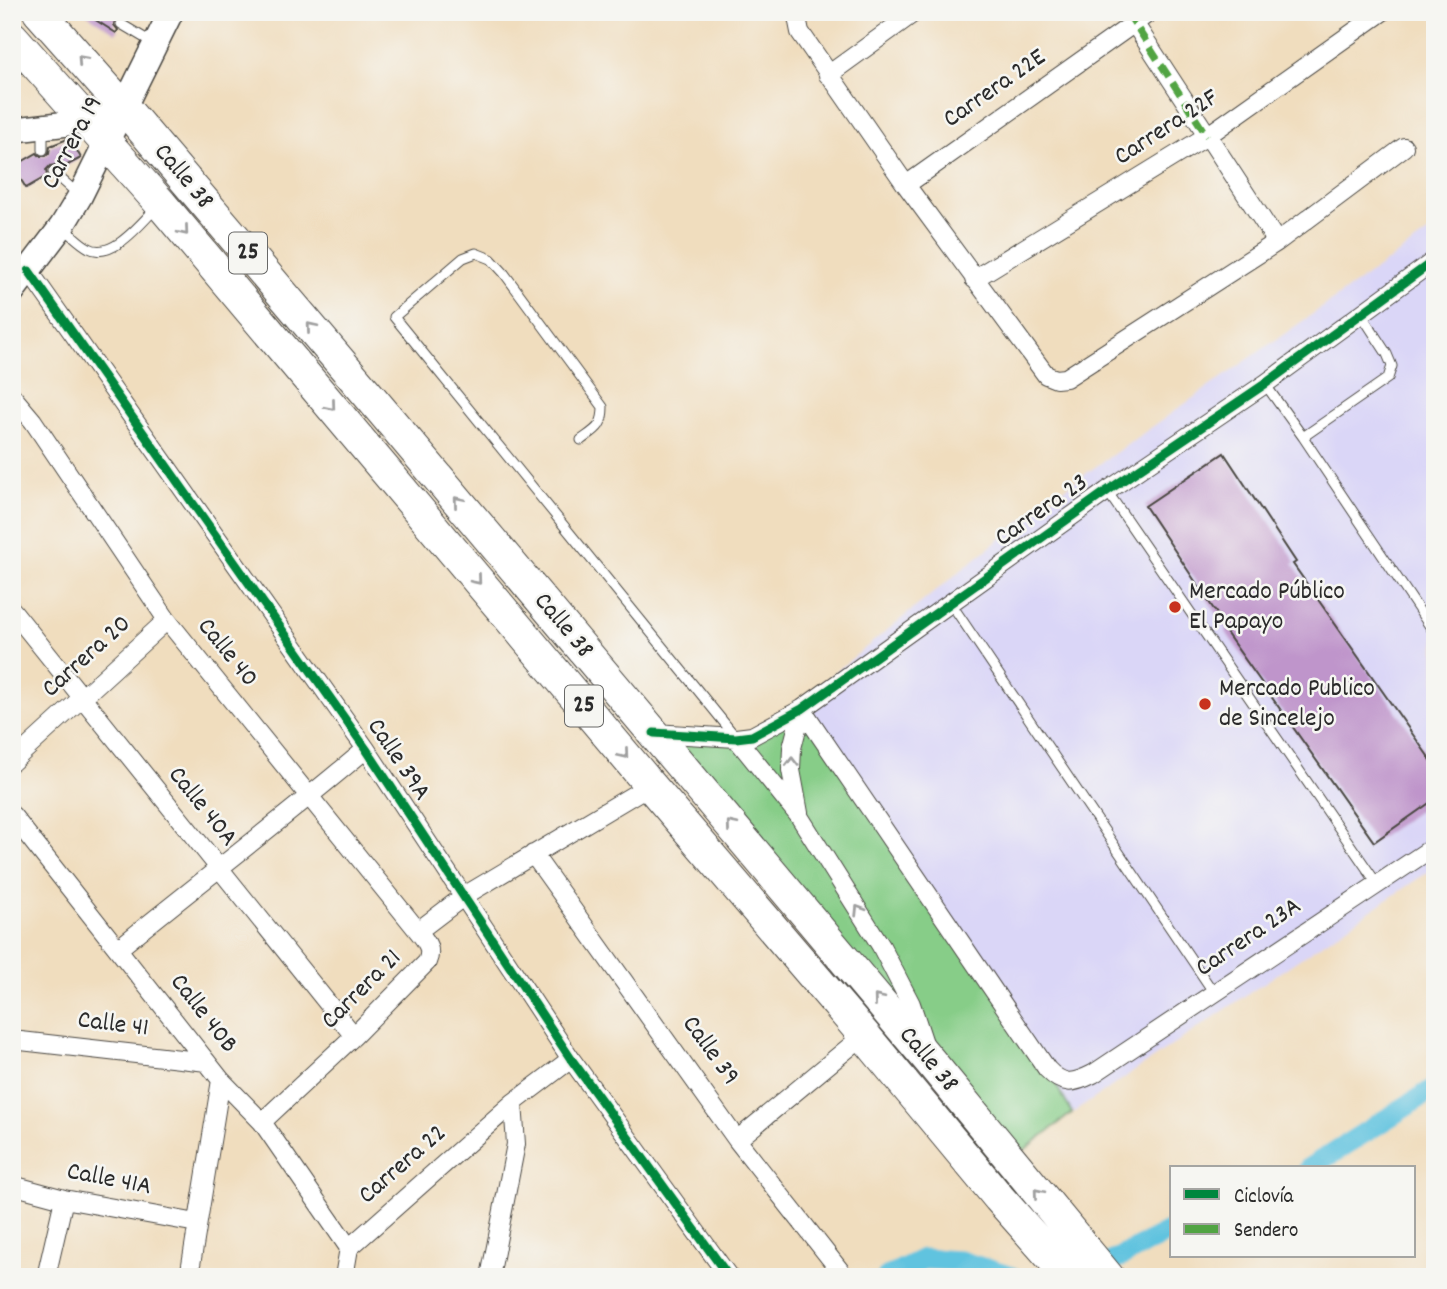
<svg xmlns="http://www.w3.org/2000/svg" width="1447" height="1289" font-family="Dekko,sans-serif">
	<style>
		.built { fill: #dad6f7 }
		.green { fill: #87cd88; stroke: #597c5a; stroke-width: 2 }
		.lines { fill: none; stroke-linecap: round; stroke-linejoin: round }
		.canal { stroke: #61c3df; stroke-width: 21 }
		.building { fill: #bf95cb }
		.lane-casing { stroke: #494641; stroke-width: 11 }
		.street-casing { stroke: #494641; stroke-width: 20 }
		.secondary-casing { stroke: #494641; stroke-width: 27 }
		.highway-casing { stroke: #494641; stroke-width: 34 }
		.lane { stroke: #fff; stroke-width: 9 }
		.street { stroke: #fff; stroke-width: 18 }
		.secondary { stroke: #fff; stroke-width: 24 }
		.highway { stroke: #fff; stroke-width: 32 }
		.quiet { stroke: #51a443; stroke-width: 7; stroke-dasharray: 14 7; stroke-linecap: butt }
		.cycleway-casing { stroke: #f6f6f2; stroke-width: 13 }
		.cycleway { stroke: #00873e; stroke-width: 9 }
		.oneway { stroke: #a0a0a0 }
		.poi-dot { fill: #c8321e; stroke: #f6f6f2; stroke-width: 2.5 }
		.labels { text-anchor: middle; dominant-baseline: central; stroke-width: 5; stroke-linejoin: round; paint-order: stroke }
		.shield { fill: #f6f6f2; stroke: #686867; stroke-width: 2 }
		.shield-label { font-size: 24px; font-weight: bold; fill: #2b2b2b }
		.street-label { font-size: 26px; fill: #2b2b2b; stroke: #f6f6f2 }
		.poi-label { font-size: 26px; fill: #2b2b2b; stroke: #f6f6f2; text-anchor: start }
	</style>
	<rect width="100%" height="100%" fill="#f6f6f2"/>
	<filter id="ink" filterUnits="userSpaceOnUse"><feTurbulence type="fractalNoise" baseFrequency=".0143" numOctaves="2"/><feDisplacementMap in="SourceGraphic" scale="14" xChannelSelector="R" yChannelSelector="G"/><feConvolveMatrix kernelMatrix="1 2 1 2 8 2 1 2 1" color-interpolation-filters="sRGB"/></filter>
	<filter id="wash" filterUnits="userSpaceOnUse"><feTurbulence type="fractalNoise" baseFrequency=".00686" numOctaves="4" result="noise"/><feDisplacementMap in="SourceGraphic" scale="28" xChannelSelector="R" yChannelSelector="G"/><feGaussianBlur stdDeviation="1.57" result="paint"/><feColorMatrix in="noise" values="0 0 0 0 0 0 0 0 0 0 0 0 0 0 0 0 0 1.4 0 .05"/><feComposite in="paint" operator="in"/></filter>
	<g filter="url(#wash)">
		<rect width="100%" height="100%" fill="#f0ddbe"/>
		<!-- built -->
		<path class="built" d="M1435,228V867L1058,1123L785,713L1047,501Z"/>
		<!-- green -->
		<path class="green" d="M802,709L1047,1069L1072,1113L1011,1160L654,733L736,738Z"/>
		<g class="lines">
			<!-- canal -->
			<path class="canal" d="M1309,1168L1435,1088
				M887,1277L923,1259L960,1261L1012,1277
				M1079,1277L1086,1275L1172,1230"/>
		</g>
		<g id="blocks">
			<!-- building -->
			<path class="building" d="M83,12H129L125,18L120,17L115,20L114,25L118,30L116,33Z
				M70,138L81,158L60,169L55,165L50,166L46,170L47,176L26,188L13,167L37,153L40,156H46L49,153L50,146Z
				M1224,453L1296,562L1293,564L1435,766V799L1374,842L1225,631L1227,629L1145,506Z"/>
		</g>
	</g>
	<g filter="url(#ink)">
		<use href="#blocks" fill-opacity="0" stroke="#494641" stroke-width="2"/>
		<g class="lines">
			<defs>
				<path id="lane" d="M121,24L153,43
					M43,129V150
					M53,172L78,194
					M62,227C71,233 79,243 89,248C112,261 142,222 157,207
					M1265,384L1303,437L1435,634
					M1303,437L1388,378L1392,366L1387,354L1361,314
					M581,440C596,429 603,427 603,407L504,273L491,259L476,253L463,258L394,317L735,736
					M1107,491L1378,885
					M950,602L1214,993"/>
				<path id="street" d="M796,12L800,32L906,185L1046,375L1056,379L1066,378L1277,242L1404,147
					M1127,12L1277,242
					M828,75L915,12
					M906,185L1150,12
					M29,271L366,749L571,1059L729,1277
					M974,279L1207,136L1382,12
					M12,396L33,421L167,620L418,931
					M12,610L354,1036
					M802,709L1047,1069C1063,1086 1073,1084 1093,1074L1435,846
					M654,733L736,738L752,736L802,709L1107,491L1265,384L1435,260
					M736,738L799,816L881,946L911,1004L924,1043
					M12,762L167,620
					M799,813L791,770L792,748L802,709
					M12,815L221,1080L262,1122L349,1248
					M533,854L737,1140L845,1277
					M118,949C200,882 285,818 366,749
					M12,1040L207,1062
					M262,1122L354,1036L427,962C433,949 426,941 418,931L464,896L650,785
					M737,1140L864,1035
					M12,1185L64,1199L197,1223
					M46,1277L64,1199
					M189,1277L221,1080
					M344,1277L349,1248L513,1103L571,1059
					M490,1277L516,1144L513,1103"/>
				<path id="secondary" d="M12,130L64,124L98,116
					M12,292L62,226L80,196L171,12"/>
				<path id="highway" d="M39,12L125,109L371,398L929,1060L1108,1277
					M12,37L161,204L650,785L864,1035L999,1198L1069,1277"/>
			</defs>
			<!-- lane casing -->
			<use href="#lane" class="lane-casing"/>
			<!-- street casing -->
			<use href="#street" class="street-casing"/>
			<!-- secondary casing -->
			<use href="#secondary" class="secondary-casing"/>
			<!-- highway casing -->
			<use href="#highway" class="highway-casing"/>
			<!-- lane -->
			<use href="#lane" class="lane"/>
			<!-- street -->
			<use href="#street" class="street"/>
			<!-- secondary -->
			<use href="#secondary" class="secondary"/>
			<!-- highway -->
			<use href="#highway" class="highway"/>
			<!-- quiet -->
			<path class="quiet" d="M1127,12L1207,136"/>
			<defs>
				<path id="cycleway" d="M29,271L366,749L571,1059L729,1277
					M654,733L736,738L752,736L802,709L1107,491L1265,384L1435,260"/>
			</defs>
			<!-- cycleway casing -->
			<use href="#cycleway" class="cycleway-casing"/>
			<!-- cycleway -->
			<use href="#cycleway" class="cycleway"/>
		</g>
		<!-- one-way arrows -->
		<defs><path id="oneway-chevron" d="M-2-3.5L2.5 0L-2 3.5" fill="none" stroke-width="1.6" stroke-linecap="round" stroke-linejoin="round" transform="scale(1.75)"/></defs>
		<g class="oneway">
			<use href="#oneway-chevron" transform="translate(82 60) rotate(-132)"/>
			<use href="#oneway-chevron" transform="translate(184 231) rotate(50)"/>
			<use href="#oneway-chevron" transform="translate(311 327) rotate(-130)"/>
			<use href="#oneway-chevron" transform="translate(331 406) rotate(50)"/>
			<use href="#oneway-chevron" transform="translate(458 501) rotate(-130)"/>
			<use href="#oneway-chevron" transform="translate(477 580) rotate(50)"/>
			<use href="#oneway-chevron" transform="translate(624 754) rotate(50)"/>
			<use href="#oneway-chevron" transform="translate(792 762) rotate(-90)"/>
			<use href="#oneway-chevron" transform="translate(731 825) rotate(-130)"/>
			<use href="#oneway-chevron" transform="translate(859 910) rotate(-122)"/>
			<use href="#oneway-chevron" transform="translate(878 999) rotate(-130)"/>
			<use href="#oneway-chevron" transform="translate(1038 1193) rotate(-130)"/>
		</g>
	</g>
	<!-- markers -->
	<g class="poi-dot">
		<circle cx="1175" cy="607" r="7"/>
		<circle cx="1205" cy="704" r="7"/>
	</g>
	<g class="labels">
		<!-- shield labels -->
		<g class="shield">
			<rect x="229" y="232.5" width="38" height="41" rx="5"/>
			<rect x="565" y="685.5" width="38" height="41" rx="5"/>
		</g>
		<g class="shield-label">
			<text x="248" y="253">25</text>
			<text x="584" y="706">25</text>
		</g>
		<!-- street labels -->
		<g class="street-label">
			<text transform="translate(995 89) rotate(-35)">Carrera 22E</text>
			<text transform="translate(1167 128) rotate(-33)">Carrera 22F</text>
			<text transform="translate(73 143) rotate(-62)">Carrera 19</text>
			<text transform="translate(183 177) rotate(50)">Calle 38</text>
			<text transform="translate(1042 511) rotate(-35)">Carrera 23</text>
			<text transform="translate(563 626) rotate(50)">Calle 38</text>
			<text transform="translate(227 653) rotate(51)">Calle 40</text>
			<text transform="translate(87 657) rotate(-42)">Carrera 20</text>
			<text transform="translate(398 760) rotate(56)">Calle 39A</text>
			<text transform="translate(202 807) rotate(51)">Calle 40A</text>
			<text transform="translate(1249 938) rotate(-34)">Carrera 23A</text>
			<text transform="translate(362 990) rotate(-45)">Carrera 21</text>
			<text transform="translate(203 1014) rotate(52)">Calle 40B</text>
			<text transform="translate(113 1025) rotate(7)">Calle 41</text>
			<text transform="translate(710 1051) rotate(54)">Calle 39</text>
			<text transform="translate(928 1060) rotate(50)">Calle 38</text>
			<text transform="translate(403 1165) rotate(-41)">Carrera 22</text>
			<text transform="translate(109 1180) rotate(11)">Calle 41A</text>
		</g>
		<!-- poi labels -->
		<g class="poi-label">
			<text x="1189" y="592">Mercado Público<tspan x="1189" dy="30">El Papayo</tspan></text>
			<text x="1219" y="689">Mercado Publico<tspan x="1219" dy="30">de Sincelejo</tspan></text>
		</g>
	</g>
	<!-- margin -->
	<rect width="1447" height="1289" fill="none" stroke="#f6f6f2" stroke-width="42"/>
	<!-- legend -->
	<rect x="1170" y="1166" width="245" height="91" fill="#f6f6f2" stroke="#a5a5a2" stroke-width="2"/>
	<rect x="1184" y="1189" width="35" height="10" fill="#00873e" stroke="#a5a5a2" stroke-width="2"/>
	<text x="1234" y="1202" font-size="21" fill="#2b2b2b">Ciclovía</text>
	<rect x="1184" y="1224" width="35" height="10" fill="#51a443" stroke="#a5a5a2" stroke-width="2"/>
	<text x="1234" y="1236" font-size="21" fill="#2b2b2b">Sendero</text>
</svg>
